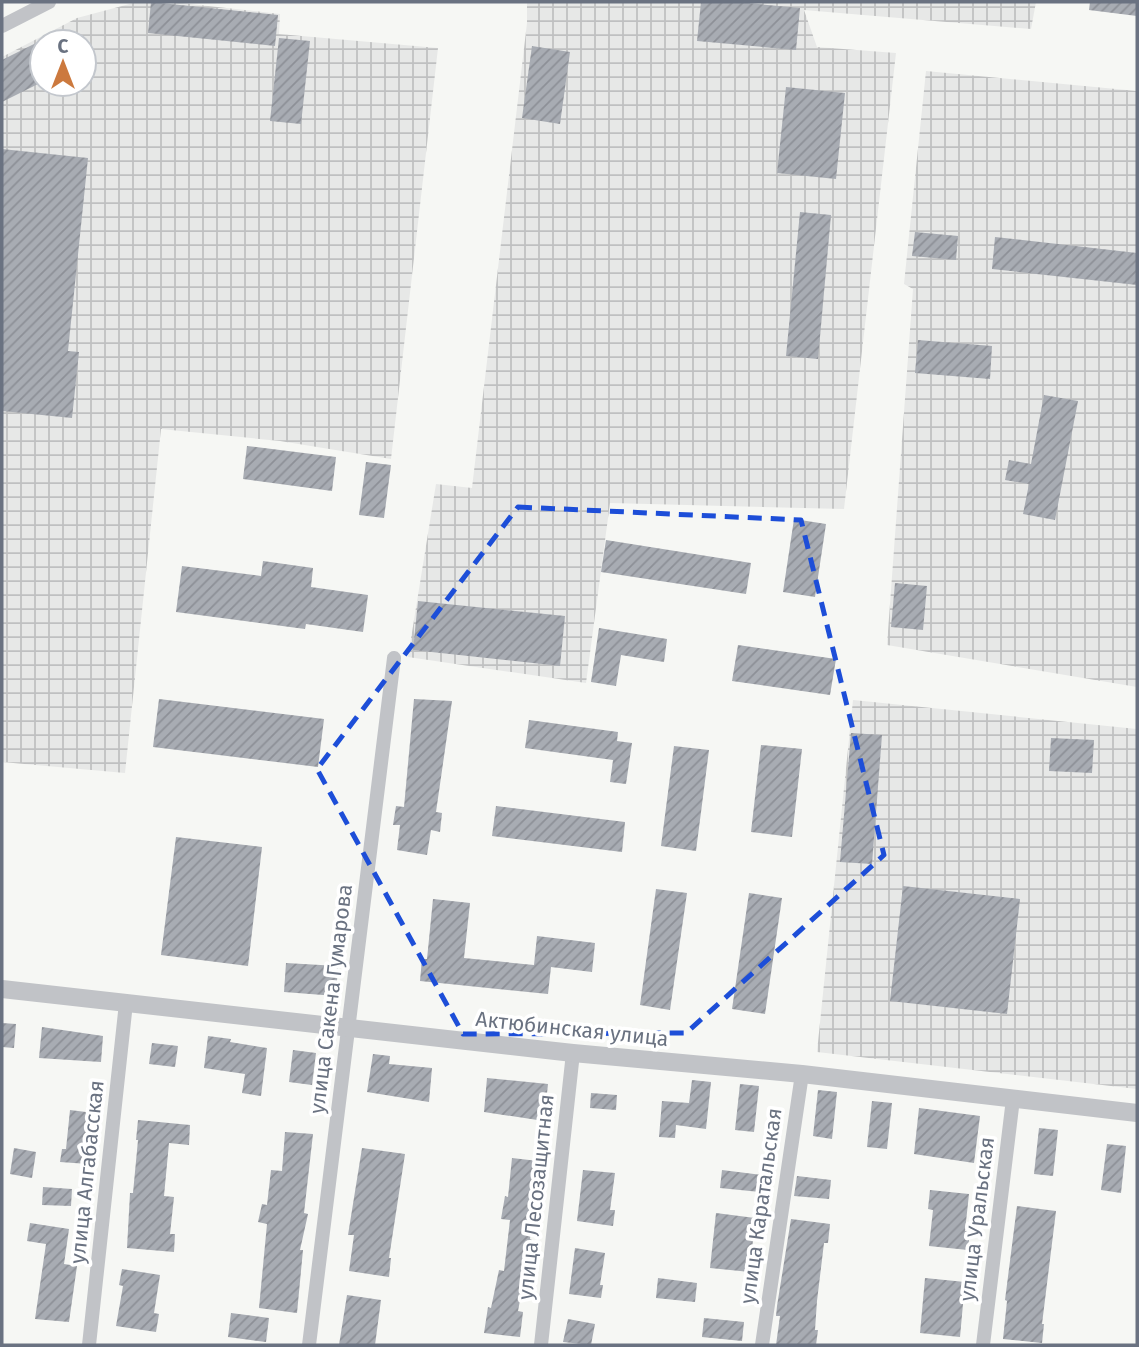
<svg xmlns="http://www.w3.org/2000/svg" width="1139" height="1347" font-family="'Fira Sans',sans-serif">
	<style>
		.industrial { fill: url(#industrial-grid); fill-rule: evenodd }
		.building { fill: url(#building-hatch) }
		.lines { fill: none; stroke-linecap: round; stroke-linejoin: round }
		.minor { stroke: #c1c3c7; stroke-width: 14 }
		.tertiary { stroke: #c1c3c7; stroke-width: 18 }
		.marked { fill: none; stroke: #1d4ed8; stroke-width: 5; stroke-dasharray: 14 9; stroke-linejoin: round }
		.labels { text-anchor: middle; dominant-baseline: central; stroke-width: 7; stroke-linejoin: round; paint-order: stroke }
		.street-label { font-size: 21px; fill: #6a7281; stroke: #fff }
	</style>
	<defs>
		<pattern id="industrial-grid" width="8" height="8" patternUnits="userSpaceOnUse" patternTransform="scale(1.75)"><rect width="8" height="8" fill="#e7e8e7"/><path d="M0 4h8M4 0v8" fill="none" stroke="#bfc0c1"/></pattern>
		<pattern id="building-hatch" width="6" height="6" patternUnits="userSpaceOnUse" patternTransform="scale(1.75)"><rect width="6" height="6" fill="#a8acb3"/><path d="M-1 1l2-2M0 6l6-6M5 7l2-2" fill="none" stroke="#8d9097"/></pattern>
	</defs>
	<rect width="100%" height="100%" fill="#f6f7f4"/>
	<!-- industrial -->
	<path class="industrial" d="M137,2H172L280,14L279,34L438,48L391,459L280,441L161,429L125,773L2,762V57L77,18ZM42,42H84V84H42Z
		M527,2H1036L1031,29L804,10L817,47L896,53L844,509L610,503L586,683L408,657L436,484L472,488L527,23Z
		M926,71L1137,91V687L887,645L913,289L904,284Z
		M853,700L1137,729V1089L817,1052Z"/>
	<!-- building -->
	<path class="building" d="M151,2L278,15L275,46L148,33Z
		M701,2H737L800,8L796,50L697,41Z
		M1090,2H1137V16L1089,10Z
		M279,38L310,41L301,124L270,121Z
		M42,40V82L2,102V60Z
		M532,46L570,52L560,124L522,118Z
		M786,87L845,93L836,179L777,173Z
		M2,149L88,158L68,351L79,352L72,418L2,411Z
		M800,212L831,215L818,359L786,356Z
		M915,232L958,236L956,260L912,256Z
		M995,237L1137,253V285L992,269Z
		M918,340L992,346L990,379L915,373Z
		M1044,395L1078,401L1055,520L1023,514L1029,484L1005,480L1009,460L1031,464Z
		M247,446L336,457L332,491L243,479Z
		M366,462L391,465L384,518L359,515Z
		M794,519L826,524L815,597L783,592Z
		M606,540L751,563L746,594L601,572Z
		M263,561L313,568L311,587L368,595L363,632L306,624L305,629L176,612L182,566L261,576Z
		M895,583L927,586L923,630L891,627Z
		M418,601L565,616L560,666L413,650Z
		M599,628L667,639L664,662L621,655L616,686L591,682Z
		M738,645L836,659L830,695L732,681Z
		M159,699L324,719L318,767L153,747Z
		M414,699L452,701L436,812L442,813L440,832L431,830L427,855L397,850L400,825H393L396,806L404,807Z
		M529,720L618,732L617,741L632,743L626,784L610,782L613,760L525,748Z
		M851,733L882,735L872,864L840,862Z
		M1051,738L1094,740L1092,773L1049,771Z
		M761,745L802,749L792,837L751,832Z
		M674,746L709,750L696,851L661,846Z
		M496,806L625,822L622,852L492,836Z
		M176,837L262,847L248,966L161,955Z
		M903,886L1020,899L1007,1014L890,1001Z
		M656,889L687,893L670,1010L640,1005Z
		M749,893L782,898L765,1014L732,1009Z
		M433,899L470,903L464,958L534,965L537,936L595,943L592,972L551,967L548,994L420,981L422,959H427Z
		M286,963L338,966L336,996L284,992Z
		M2,1023L16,1024L14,1048L2,1047Z
		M42,1027L103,1036L101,1062L39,1058Z
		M208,1036L231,1039L230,1042L267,1048L261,1096L242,1093L245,1074L204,1068Z
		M152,1043L178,1046L175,1067L149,1064Z
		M293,1050L316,1053L312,1085L289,1082Z
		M373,1054L390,1056L389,1064L432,1068L429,1102L367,1092Z
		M487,1078L548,1084L544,1121L484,1112Z
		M692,1080L711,1082L706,1129L676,1125L675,1138L659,1137L662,1101L689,1103Z
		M740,1084L759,1086L754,1132L735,1130Z
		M818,1090L837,1092L832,1139L813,1136Z
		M591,1093L617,1095L616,1110L590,1108Z
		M872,1101L892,1103L887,1149L867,1147Z
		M919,1108L980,1116L974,1163L914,1154Z
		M70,1110L94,1113L92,1131L90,1130L88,1164L60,1162L62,1149H66Z
		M138,1120L190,1125L189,1145L169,1143L164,1196L174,1197L170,1234H175L174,1252L127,1248L130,1193H133L138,1140H136Z
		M1039,1128L1058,1130L1053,1176L1034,1174Z
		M285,1132L313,1134L304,1213L308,1214L300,1250H303L297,1313L259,1308L267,1224L258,1222L262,1204L267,1205L271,1170L282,1171Z
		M1107,1144L1126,1146L1121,1193L1101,1190Z
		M14,1148L36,1152L32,1178L10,1174Z
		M362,1148L405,1154L389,1258H391L389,1277L349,1271L354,1235H348Z
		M512,1158L538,1161L530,1239L532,1240L529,1263H527L518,1311L523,1312L520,1337L484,1333L488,1307L491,1308L499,1270L504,1271L510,1220L501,1219L505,1196L508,1197Z
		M583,1170L615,1173L610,1210H615L613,1226L577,1221Z
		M722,1170L762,1175L760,1192L720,1188Z
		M797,1176L831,1180L829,1199L794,1196Z
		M43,1187L72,1189L71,1206L42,1205Z
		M930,1190L969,1194L965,1231H970L968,1250L929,1246L933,1210L928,1209Z
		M1017,1206L1056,1211L1042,1324H1044L1042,1343L1003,1339L1007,1301L1005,1300Z
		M716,1213L755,1218L750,1272L710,1268Z
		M791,1219L830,1224L828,1243H824L817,1301L815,1330H818L816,1345H776L780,1316H776L777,1306Z
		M30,1223L69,1229L64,1264L77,1266L69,1322L35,1319L46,1244L27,1241Z
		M575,1248L605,1253L600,1285H603L601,1298L569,1294Z
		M122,1269L160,1275L154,1313L159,1314L156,1332L116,1326L123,1286L119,1285Z
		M658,1278L697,1283L695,1302L656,1298Z
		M925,1278L965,1282L960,1337L920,1333Z
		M347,1295L381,1300L375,1345H339Z
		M231,1313L269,1318L266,1342L228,1337Z
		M704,1318L744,1322L742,1341L702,1337Z
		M568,1319L595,1324L591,1345L563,1342Z"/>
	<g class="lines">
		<!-- minor -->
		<path class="minor" d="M2,26L49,2
			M89,1345L126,1003
			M309,1345L394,658
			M541,1345L573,1053
			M762,1345L802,1074
			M983,1345L1013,1099"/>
		<!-- tertiary -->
		<path class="tertiary" d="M2,989L573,1053L802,1074L1137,1113"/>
	</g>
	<!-- marked area -->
	<path class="marked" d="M518,507L801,520L884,855L686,1033L463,1034L317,769Z"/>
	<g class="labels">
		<!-- street labels -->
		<g class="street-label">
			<text transform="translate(331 999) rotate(-83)">улица Сакена Гумарова</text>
			<text transform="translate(572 1029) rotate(6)">Актюбинская улица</text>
			<text transform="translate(87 1172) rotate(-84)">улица Алгабасская</text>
			<text transform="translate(536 1197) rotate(-84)">улица Лесозащитная</text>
			<text transform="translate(761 1206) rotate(-82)">улица Каратальская</text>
			<text transform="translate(977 1219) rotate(-83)">улица Уральская</text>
		</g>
	</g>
	<!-- border -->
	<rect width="1139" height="1347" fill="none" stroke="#6a7281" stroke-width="7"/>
	<!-- north arrow -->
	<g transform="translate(63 63)"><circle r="33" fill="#ffffff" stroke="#c3c7cd" stroke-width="2"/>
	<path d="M0-5L12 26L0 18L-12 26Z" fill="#cc793e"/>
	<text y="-10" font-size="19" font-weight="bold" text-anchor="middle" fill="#6a7281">С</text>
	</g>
</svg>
